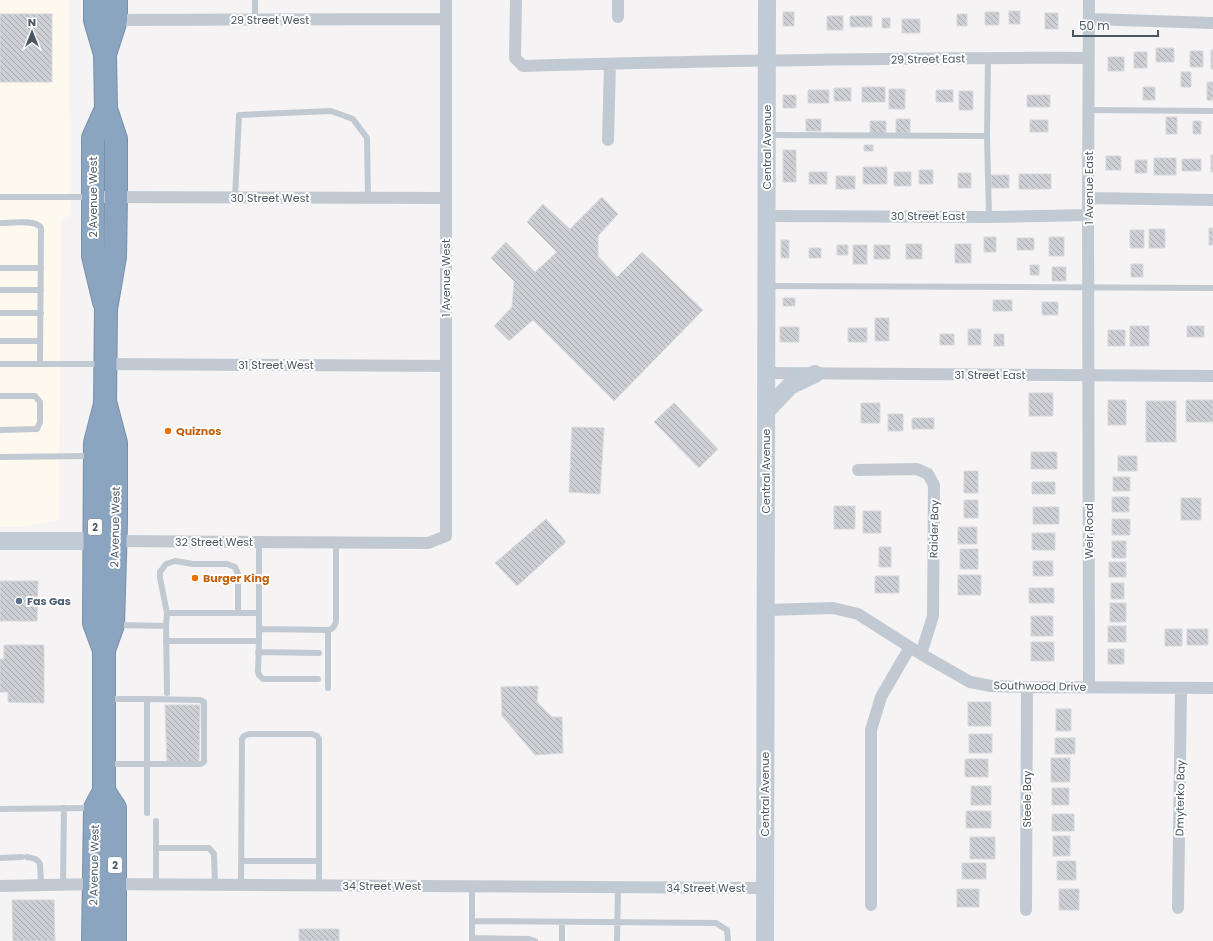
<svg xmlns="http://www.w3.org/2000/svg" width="1213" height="941" font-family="Poppins,sans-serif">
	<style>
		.commercial { fill: #fdf9ef }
		.building { fill: url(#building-back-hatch); stroke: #d7d9de }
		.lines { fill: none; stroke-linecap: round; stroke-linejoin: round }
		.highway-casing { stroke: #7690ad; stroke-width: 24 }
		.lane { stroke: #c1cad2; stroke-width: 6 }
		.street { stroke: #c1cad2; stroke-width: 12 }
		.secondary { stroke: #c1cbd6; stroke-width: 18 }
		.highway { stroke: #8ba5c1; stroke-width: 22 }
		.food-dot { fill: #e8710a; stroke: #fff; stroke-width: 1.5 }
		.service-dot { fill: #5c6f8a; stroke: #fff; stroke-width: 1.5 }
		.labels { text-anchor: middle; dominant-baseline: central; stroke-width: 4; stroke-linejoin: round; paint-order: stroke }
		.shield { fill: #fff; stroke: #808990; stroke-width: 1 }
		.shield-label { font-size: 10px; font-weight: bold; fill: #4a5661 }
		.street-label { font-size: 11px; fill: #4a5661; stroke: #fff }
		.food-label { font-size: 11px; font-weight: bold; fill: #c56008; stroke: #fff; text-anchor: start }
		.service-label { font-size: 11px; font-weight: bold; fill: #4e5e75; stroke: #fff; text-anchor: start }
	</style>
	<defs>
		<pattern id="building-back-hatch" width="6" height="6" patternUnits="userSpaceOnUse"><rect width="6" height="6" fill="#cdcfd5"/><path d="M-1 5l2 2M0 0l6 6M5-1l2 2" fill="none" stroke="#a8abb0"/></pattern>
	</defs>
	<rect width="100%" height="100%" fill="#f5f3f3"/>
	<!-- commercial -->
	<path class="commercial" d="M0,0H69L70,215L61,220L59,520L23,527H0Z"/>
	<!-- building -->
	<path class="building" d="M1009,11H1020V24H1009Z
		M783,12H794V26H783Z
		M985,12H999V25H985Z
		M1045,13H1058V29H1045Z
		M0,14H52V82H0Z
		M957,14H967V26H957Z
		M827,16H843V30H827Z
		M850,16H872V27H850Z
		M882,18H890V28H882Z
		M902,19H920V33H902Z
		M1156,48H1174V62H1156Z
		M1211,50H1213V69H1211Z
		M1190,51H1203V67H1190Z
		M1134,52H1147V68H1134Z
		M1108,57H1124V71H1108Z
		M1181,72H1191V87H1181Z
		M1207,82H1213V100H1207Z
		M862,87H885V102H862Z
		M1143,87H1155V100H1143Z
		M834,88H851V101H834Z
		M889,89H905V109H889Z
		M808,90H829V103H808Z
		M936,90H953V102H936Z
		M959,91H973V110H959Z
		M783,95H796V108H783Z
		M1027,95H1050V107H1027Z
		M1166,117H1177V134H1166Z
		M806,119H821V131H806Z
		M896,119H910V133H896Z
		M1030,120H1048V132H1030Z
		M870,121H886V134H870Z
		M1193,121H1201V134H1193Z
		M864,145H873V151H864Z
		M783,150H796V182H783Z
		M1211,155H1213V172H1211Z
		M1106,156H1121V170H1106Z
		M1154,158H1176V175H1154Z
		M1182,159H1201V171H1182Z
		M1135,160H1147V173H1135Z
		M863,167H887V184H863Z
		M919,170H933V184H919Z
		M809,172H827V184H809Z
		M894,172H911V186H894Z
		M958,173H971V188H958Z
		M1019,174H1051V189H1019Z
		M991,175H1009V188H991Z
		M836,176H855V189H836Z
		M602,197L618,214L598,236V256L617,277L642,252L703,310L614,401L533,320L509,341L494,326L512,307L514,281L491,258L506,242L535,272L557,252L527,222L543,204L570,229Z
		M1209,228H1213V245H1209Z
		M1149,229H1165V248H1149Z
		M1130,230H1144V248H1130Z
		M984,237H996V252H984Z
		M1049,237H1064V256H1049Z
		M1017,238H1034V250H1017Z
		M781,240H789V258H781Z
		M906,244H922V259H906Z
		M955,244H971V263H955Z
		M837,245H848V255H837Z
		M853,245H867V264H853Z
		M874,245H890V259H874Z
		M809,248H821V258H809Z
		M1131,264H1143V277H1131Z
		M1030,265H1039V275H1030Z
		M1052,267H1066V281H1052Z
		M783,298H795V306H783Z
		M993,300H1012V311H993Z
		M1042,302H1058V315H1042Z
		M875,318H889V341H875Z
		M1130,326H1149V346H1130Z
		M1187,326H1204V337H1187Z
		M780,327H799V342H780Z
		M848,328H867V342H848Z
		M968,329H981V345H968Z
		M1108,330H1125V346H1108Z
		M940,334H954V345H940Z
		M994,334H1004V346H994Z
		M1029,393H1053V416H1029Z
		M1108,400H1126V425H1108Z
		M1186,400H1213V422H1186Z
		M1146,401H1176V442H1146Z
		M674,403L718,449L699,468L654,422Z
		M861,403H880V423H861Z
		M888,414H903V431H888Z
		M912,418H934V429H912Z
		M572,427L604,428L600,494L569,492Z
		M1031,452H1057V469H1031Z
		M1118,456H1137V471H1118Z
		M964,471H978V493H964Z
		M1113,477H1130V491H1113Z
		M1032,482H1055V494H1032Z
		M1112,497H1129V512H1112Z
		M1181,498H1201V520H1181Z
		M964,500H978V518H964Z
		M834,506H855V529H834Z
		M1033,507H1059V524H1033Z
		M863,511H881V533H863Z
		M546,519L566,542L517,586L495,563Z
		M1112,519H1130V535H1112Z
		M958,527H977V544H958Z
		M1032,533H1055V550H1032Z
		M1112,541H1126V558H1112Z
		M879,547H891V567H879Z
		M960,549H978V569H960Z
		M1033,561H1053V576H1033Z
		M1109,562H1126V577H1109Z
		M958,575H981V595H958Z
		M875,576H899V593H875Z
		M0,581H38L37,621H0Z
		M1111,583H1124V599H1111Z
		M1029,588H1054V603H1029Z
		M1110,603H1126V622H1110Z
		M1031,616H1053V636H1031Z
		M1108,626H1126V642H1108Z
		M1165,629H1182V646H1165Z
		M1187,629H1208V645H1187Z
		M1031,642H1054V661H1031Z
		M4,645H44V703L8,702V692H0V659H4Z
		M1108,649H1124V664H1108Z
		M538,686L537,702L552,717H562L563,753L535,755L502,716L501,687Z
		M968,702H991V726H968Z
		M165,705H200L199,764L167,762Z
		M1056,709H1071V731H1056Z
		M969,734H992V753H969Z
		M1055,738H1075V754H1055Z
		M1051,758H1070V782H1051Z
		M965,759H988V777H965Z
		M971,786H991V805H971Z
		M1052,788H1069V805H1052Z
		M966,811H991V828H966Z
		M1052,814H1074V831H1052Z
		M1053,836H1070V856H1053Z
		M970,837H995V859H970Z
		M1057,861H1076V880H1057Z
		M962,863H986V879H962Z
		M957,889H979V907H957Z
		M1059,889H1079V910H1059Z
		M12,900H54L55,941H13Z
		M299,929H339V941H299Z"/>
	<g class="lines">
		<defs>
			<path id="highway" d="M95,0V20L105,54L106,109L116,139V197L115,257L106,309L105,404L95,443L94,623L104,650
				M105,54L116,20V0
				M104,302L93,256V138L106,109
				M104,791L115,808V941
				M93,941L95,808L104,791V650L113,625L116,523V443L106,405"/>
		</defs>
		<!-- highway casing -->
		<use href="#highway" class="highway-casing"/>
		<!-- lane -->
		<path class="lane" d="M255,20V0
			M988,58L987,136L989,217
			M1089,110L1213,111
			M768,135L987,136
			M0,197H90
			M235,198L239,115L331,111L353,119L367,138L368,198
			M0,223C10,223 36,219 41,228L40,364
			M0,268H41
			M768,286L1213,288
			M0,290H41
			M0,313H41
			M0,341H40
			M0,364H102
			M0,396H35L40,402V422L37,429L0,430
			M0,457L90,456
			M167,613L160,578V572L166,564L175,561L193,564H227L235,567L238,574V613
			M116,625L166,626L167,693
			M166,626L167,613H259
			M259,629L328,630C333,629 334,627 336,622V543
			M328,630V688
			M166,641H259V542
			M259,641L258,672L259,675L263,679H318
			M258,652L319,653
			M108,699H147V813
			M108,764H200L204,762V702L200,700L147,699
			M0,809L91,808
			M156,848H209L214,854L215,885
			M27,857C32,858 37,858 40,864L41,885
			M0,858L22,857
			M242,861H319
			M63,885L64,808
			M156,885V821
			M241,885L242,739L244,736L249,734H312L317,736L319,739V886
			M472,921L716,923L727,930L728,941
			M562,922V941
			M472,938L529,939L535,941
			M472,941V887
			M617,941L618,887"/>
		<!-- street -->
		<path class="street" d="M516,0L515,58L523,66C712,61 900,57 1088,58
			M618,0V17
			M1089,0L1088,198L1089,687
			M1090,19L1213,23
			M111,20L446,19
			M608,140L610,64
			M93,197L446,198
			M1088,198L1213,200
			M767,216L989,217L1088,215
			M106,364L446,366
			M766,373L1213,376
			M858,470L917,469L928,474L934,485L933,616L921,654
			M116,541L428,543L446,536V0
			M766,610L833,608L858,614L921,654L970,682L991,686L1027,687L1213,688
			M0,886L94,884L765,888
			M871,905V730L881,697L910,647
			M1178,908L1181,688
			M1026,910L1027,687"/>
		<!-- secondary -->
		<path class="secondary" d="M766,411L790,386L815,374
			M0,541H107
			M765,941L767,0"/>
		<!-- highway -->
		<use href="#highway" class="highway"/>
	</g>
	<!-- markers -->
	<g class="food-dot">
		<circle cx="168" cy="431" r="4"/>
		<circle cx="195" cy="578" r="4"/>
	</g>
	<circle class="service-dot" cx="19" cy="601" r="4"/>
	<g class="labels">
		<!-- shield labels -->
		<g class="shield">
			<rect x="88" y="519" width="14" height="16" rx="3"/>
			<rect x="108" y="857" width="14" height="16" rx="3"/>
		</g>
		<g class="shield-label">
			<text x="95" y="527">2</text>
			<text x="115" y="865">2</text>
		</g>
		<!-- street labels -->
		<g class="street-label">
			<text x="270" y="20">29 Street West</text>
			<text transform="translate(928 59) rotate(-1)">29 Street East</text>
			<text transform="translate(767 147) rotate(-90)">Central Avenue</text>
			<text transform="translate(1089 188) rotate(-90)">1 Avenue East</text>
			<text transform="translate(93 197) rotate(-90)">2 Avenue West</text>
			<text x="270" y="198">30 Street West</text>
			<text x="928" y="216">30 Street East</text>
			<text transform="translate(446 278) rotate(-90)">1 Avenue West</text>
			<text x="276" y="365">31 Street West</text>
			<text x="990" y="375">31 Street East</text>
			<text transform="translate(766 471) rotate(-90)">Central Avenue</text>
			<text transform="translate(115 527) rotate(-89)">2 Avenue West</text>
			<text transform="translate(934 529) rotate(-89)">Raider Bay</text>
			<text transform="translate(1089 531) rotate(-90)">Weir Road</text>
			<text x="214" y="542">32 Street West</text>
			<text transform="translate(1040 686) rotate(1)">Southwood Drive</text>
			<text transform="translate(765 794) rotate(-90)">Central Avenue</text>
			<text transform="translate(1180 798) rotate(-89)">Dmyterko Bay</text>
			<text transform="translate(1027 799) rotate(-90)">Steele Bay</text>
			<text transform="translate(94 865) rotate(-89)">2 Avenue West</text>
			<text x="382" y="886">34 Street West</text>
			<text x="706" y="888">34 Street West</text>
		</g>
		<!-- food labels -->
		<g class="food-label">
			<text x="176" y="431">Quiznos</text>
			<text x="203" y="578">Burger King</text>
		</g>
		<!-- service labels -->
		<g class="service-label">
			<text x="27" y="601">Fas Gas</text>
		</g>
	</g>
	<!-- north arrow -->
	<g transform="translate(32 32)" stroke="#ffffff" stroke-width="3" paint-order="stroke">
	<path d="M0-3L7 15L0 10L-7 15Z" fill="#4a5661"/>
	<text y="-6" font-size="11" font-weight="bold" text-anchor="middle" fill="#4a5661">N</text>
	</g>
	<!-- scale -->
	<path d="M1073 30v6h85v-6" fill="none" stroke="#4a5661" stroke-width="2"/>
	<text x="1079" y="30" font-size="12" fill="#4a5661" stroke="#ffffff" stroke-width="3" paint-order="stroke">50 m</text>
</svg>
